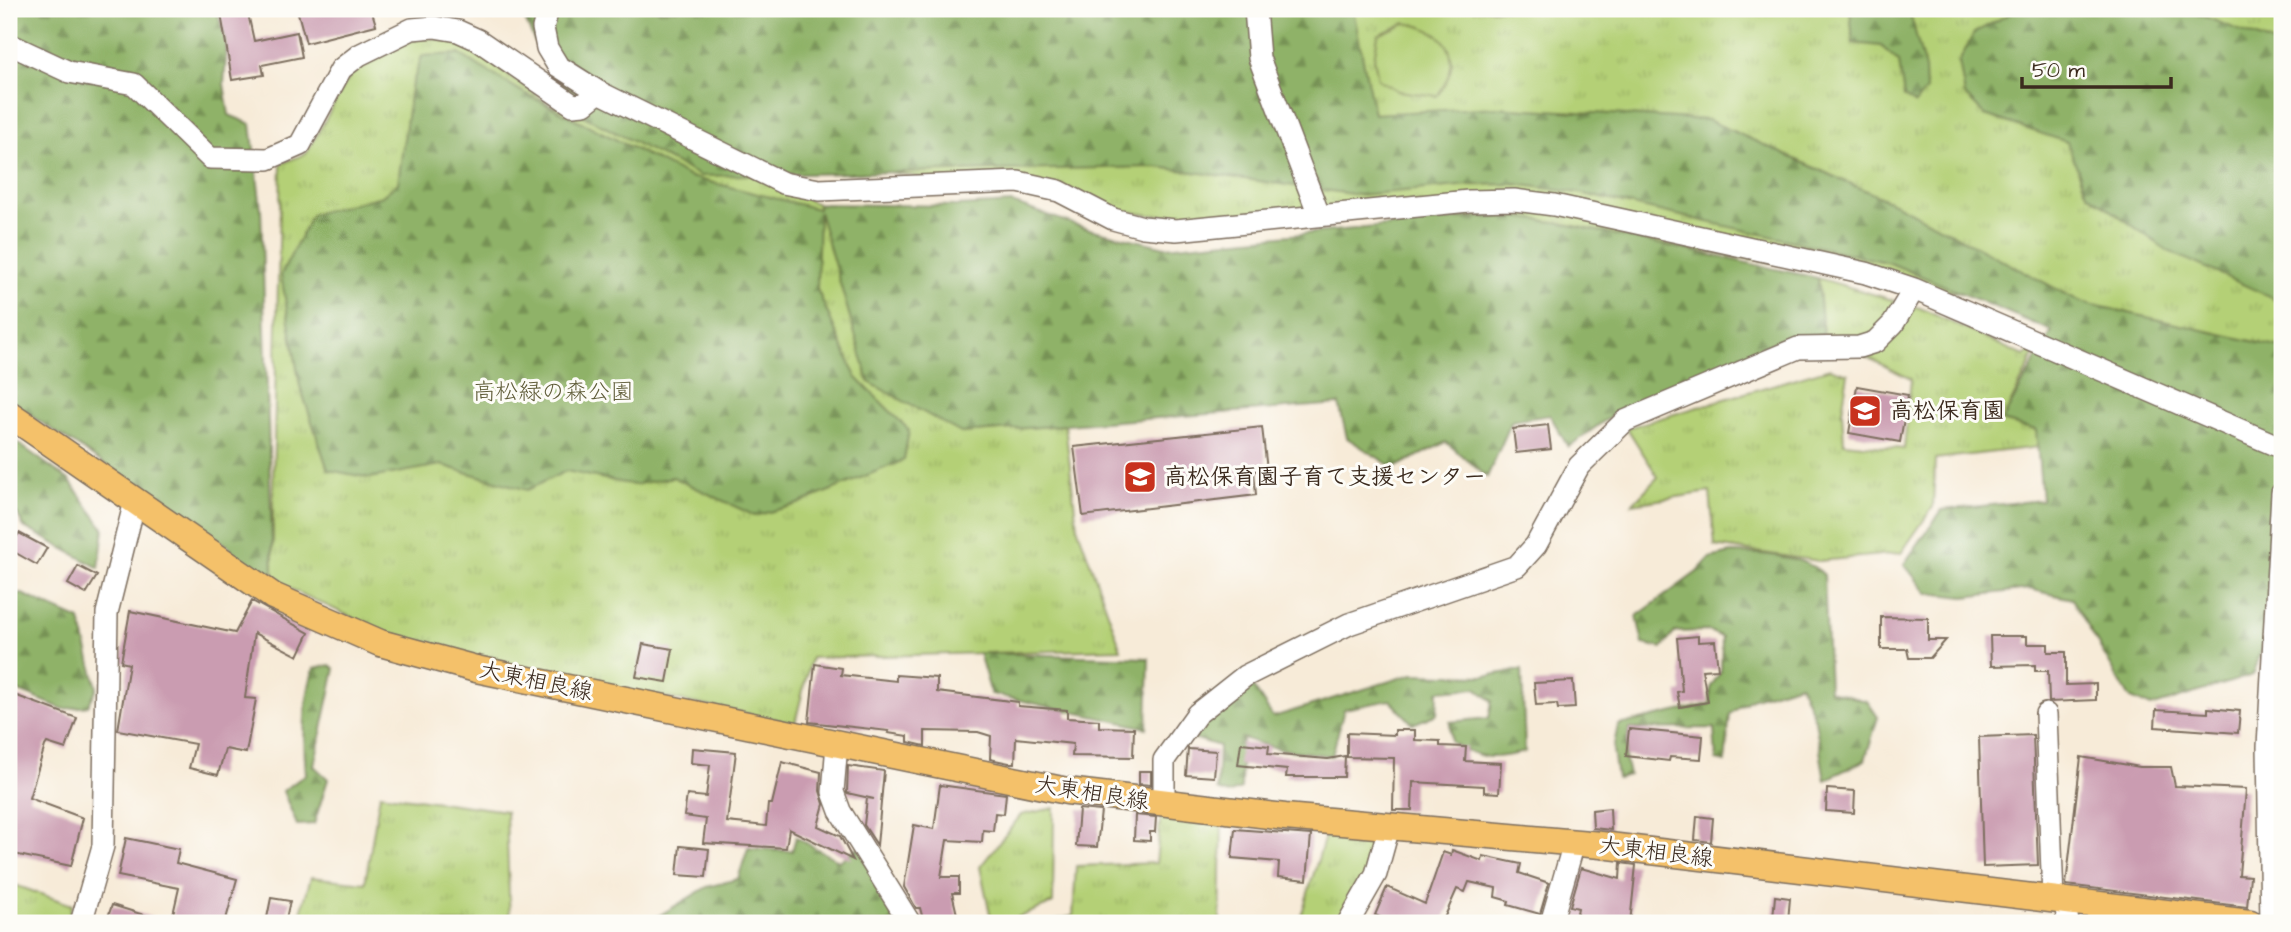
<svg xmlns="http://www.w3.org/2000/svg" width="2291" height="932" font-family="'Architects Daughter','Klee One',sans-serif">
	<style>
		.grass { fill: url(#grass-tufts); stroke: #787d4a; stroke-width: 2 }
		.forest { fill: url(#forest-firs); stroke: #656e42; stroke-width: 2 }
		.garden { fill: #b4d076; stroke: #787d4a; stroke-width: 2 }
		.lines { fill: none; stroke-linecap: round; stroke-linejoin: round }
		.stream { stroke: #6fade1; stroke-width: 6 }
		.building { fill: #ca9cb1 }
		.minor-casing { stroke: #7d6e5f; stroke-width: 24 }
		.major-casing { stroke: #7d6e5f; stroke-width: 29 }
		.minor { stroke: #fff; stroke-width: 21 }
		.major { stroke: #f4c16a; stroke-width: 26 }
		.labels { text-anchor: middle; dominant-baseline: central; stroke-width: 6; stroke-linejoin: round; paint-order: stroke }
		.park-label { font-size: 23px; fill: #5f5c38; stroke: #fdfcf7 }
		.poi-label { font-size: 23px; font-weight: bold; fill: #3b2a1e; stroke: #fdfcf7; text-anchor: start }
		.street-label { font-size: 23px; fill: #3b2a1e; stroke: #fdfcf7 }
	</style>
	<defs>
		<pattern id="grass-tufts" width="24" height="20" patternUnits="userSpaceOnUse" patternTransform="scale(1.75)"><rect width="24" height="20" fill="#b4d076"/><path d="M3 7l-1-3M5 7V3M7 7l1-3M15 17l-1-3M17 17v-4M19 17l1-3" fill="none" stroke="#9cb366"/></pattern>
		<pattern id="forest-firs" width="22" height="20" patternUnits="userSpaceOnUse" patternTransform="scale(1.75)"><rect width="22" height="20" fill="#8fb267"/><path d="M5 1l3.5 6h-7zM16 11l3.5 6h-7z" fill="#769154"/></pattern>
	</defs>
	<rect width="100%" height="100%" fill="#fdfcf7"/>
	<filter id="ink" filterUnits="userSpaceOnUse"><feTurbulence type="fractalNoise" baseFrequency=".0143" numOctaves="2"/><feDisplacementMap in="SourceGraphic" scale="14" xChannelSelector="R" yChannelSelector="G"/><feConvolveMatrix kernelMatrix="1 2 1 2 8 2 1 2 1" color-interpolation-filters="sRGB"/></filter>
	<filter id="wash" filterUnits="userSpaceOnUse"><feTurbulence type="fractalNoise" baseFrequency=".00686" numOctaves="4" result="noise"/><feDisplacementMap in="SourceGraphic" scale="28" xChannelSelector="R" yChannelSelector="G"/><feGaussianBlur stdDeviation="1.57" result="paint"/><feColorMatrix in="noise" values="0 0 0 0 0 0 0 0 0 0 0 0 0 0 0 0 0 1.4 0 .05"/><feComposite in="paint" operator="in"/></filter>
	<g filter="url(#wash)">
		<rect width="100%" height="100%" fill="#f7ebd8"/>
		<!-- grass -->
		<path class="grass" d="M836,9H2282V351L2252,341L1495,217L1150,215L871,169Z
			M430,38L455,42L474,51L551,105L620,118L818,204L961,433L1065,425L1077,526L1121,649L811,658L795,723L487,663L392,636L282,585L273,572V483L281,164L307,153L350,75L408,40Z
			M1818,278L1920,308L2024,356L2040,343L2002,421L2036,430L2040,447L1935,459L1933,507L1901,553L1819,561L1715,546L1710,492L1632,504L1658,477L1627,428L1830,368L1848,374L1842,411L1844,443L1904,449L1911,379L1823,335Z
			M380,794L506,811L510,923H360V918L359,923H298L311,877L365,883Z
			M1054,808L1053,903L1004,923H992L980,867L1021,815Z
			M1161,813L1222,817L1220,923H1045L1073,916L1076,866L1156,863Z
			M1328,826L1385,833L1364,881L1339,923H1299Z
			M9,883L72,905L67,923H9Z"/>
		<!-- forest -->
		<path class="forest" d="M9,9H236L218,15L227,44L224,84L229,115L251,124L261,209L273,572L266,580L234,564L231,548L9,401Z
			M520,9H1353L1374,114L1496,107L1708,120L1898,205L2081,302L2282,348V593L2253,675L2151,707L2129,697L2072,599L2029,589L1965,597L1927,593L1904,564L1942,510L2042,500L2036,430L2002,421L2052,331L1890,263L1579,193L1516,184L1471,185L1359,195L1157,167L700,176L564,106Z
			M1850,9H1909L1925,69L1926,90L1915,104L1904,97L1899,62L1881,46L1853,43Z
			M2018,9H2185L2282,47V160L2273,169L2282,191V302L2168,251L2087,193L2067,142L1985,115L1965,95L1959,62L1974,33Z
			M459,54L526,94L690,177L818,209V204L957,206L1012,203L1085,228L1165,247L1471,218L1516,217L1556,222L1818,278L1823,335L1786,337L1624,407L1568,447L1550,415L1512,421L1487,477L1446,442L1394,468L1347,438L1339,404L961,433L869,382L819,212L817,289L856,377L909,430L904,460L798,504L755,516L673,477L634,485L566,471L527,490L441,465L370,478L328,470L300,386L281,275L312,214L382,196L398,183L411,88L422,56Z
			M9,437L69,480L104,529L99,568L24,527L17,513H9Z
			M1731,553C1758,553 1806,555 1824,575L1829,691L1867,701L1878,717L1865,760L1825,780L1815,720L1800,684L1751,699L1730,714L1725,762L1716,760L1714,728L1629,729L1625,757L1629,775L1617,778L1613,750L1618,725L1710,704L1711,686L1721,671L1722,637L1709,631L1675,632L1662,648L1643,644L1637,616L1697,572L1710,558Z
			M9,592L22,594L80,620L97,688L88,706L63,709L9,687Z
			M979,653L1149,658L1147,728L991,694Z
			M330,665L335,669L314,766L328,779L314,824L297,825L283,791L306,774C303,740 303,701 314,668Z
			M1522,670L1525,752C1492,760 1481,760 1451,742L1450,722L1489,718L1492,701L1476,688L1438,691L1437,714L1413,724L1390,700L1344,709L1332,756L1279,749L1242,738L1241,789L1228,794L1217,790L1219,746L1190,737L1206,715L1251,684L1273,717L1413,674L1484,676Z
			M796,837L839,861L858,847L898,923H647L707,887L738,879L748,848L792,851Z"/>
		<!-- garden -->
		<path class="garden" d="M1405,23C1449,30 1466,58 1437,96L1398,91L1378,79L1374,59L1378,35Z"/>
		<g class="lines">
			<!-- stream -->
			<path class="stream" d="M602,923L610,922"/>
		</g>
		<g id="blocks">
			<!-- building -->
			<path class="building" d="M247,9L254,41L297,32L302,57L262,65L264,75L232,80L221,14Z
				M297,9H371L376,25L306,43Z
				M1857,386L1908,395L1900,442L1849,433Z
				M1548,425L1551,449L1516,453L1513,429Z
				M1262,427L1267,470L1254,471L1256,495L1083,516L1074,447Z
				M19,533L47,548L37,565L9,549Z
				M78,566L97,576L86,594L68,584Z
				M252,601L309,633L298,656L254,633L245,698L256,699L246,753L225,749L218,775L189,768L195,744L118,730L129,664L121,662L130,611L235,633Z
				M1881,617L1928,618V640H1946L1930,658H1909L1907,649H1881Z
				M1698,636V642L1715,641L1718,669L1702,670L1708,702L1680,707L1677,692L1682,691L1677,638Z
				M1990,636H2027V644H2048V652H2066V685L2096,684V700L2049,702L2048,671H2035V665L1991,666Z
				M643,644L673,649L667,682L636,677Z
				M815,664L842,668L841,675L896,681V675L937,678V692L1018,702V706L1067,710V718L1099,720V727L1134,728L1133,757L1072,756L1073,744L1016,738L1015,763H1009L990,759L991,736L978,732L925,731V746L908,742V736L888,733L889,731L809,722Z
				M1573,681L1575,708L1558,709L1557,704L1536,705L1534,683Z
				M9,693L77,718L66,749L47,743L45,746L29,798L83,818L71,866L9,853Z
				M2208,708L2240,711L2238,733L2155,727L2156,710L2208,713Z
				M1629,729L1703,736L1701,759L1670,757L1669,761L1626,756Z
				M1395,730H1415V740L1440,741V746L1466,747L1465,761L1501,763L1499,793L1484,792V786L1413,782L1412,810H1393L1394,758L1347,757V733L1395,735Z
				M2033,735L2038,865L1983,867L1979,737Z
				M1241,743L1269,746L1268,754L1328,759L1345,756L1344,777H1286L1287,770L1238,765Z
				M692,748L736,752L727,822L766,826L768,804H772L782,762L821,772L820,791L824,804L818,826L840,836L853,860L789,829L786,848L703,843L706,819L684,816L687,795L706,797L710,765L691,763Z
				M1188,749L1216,751L1214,777L1186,775Z
				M2081,757L2140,767H2171L2175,786L2246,789L2239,875L2250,876L2247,907L2066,885Z
				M848,766L884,771L877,845L864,825L867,798L874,799L847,793Z
				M1139,771H1151V785L1139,784Z
				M940,785L1006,794L1004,814L995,813L993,831L983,830L982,842L947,840L941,877H959V893H952L959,923H924L920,908H916L904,887L914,825L934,829Z
				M1827,789L1855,791L1854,813L1826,811Z
				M1610,808L1611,830L1593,828L1592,810Z
				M1079,809L1101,811L1097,847L1076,846Z
				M1135,815L1156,817L1155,832H1150V841L1134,840Z
				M1697,816L1713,818L1711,842L1695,840Z
				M1235,829L1311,835L1307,880L1278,877L1279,862L1232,858Z
				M126,838L179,849L176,863L237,879L225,923H171L179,888L118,876Z
				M680,846L709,849L706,877L677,875Z
				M1452,850L1482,861L1483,856L1521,864L1519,873L1549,883L1540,914L1508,905L1509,901L1495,897L1496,888L1469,882L1465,892L1457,889L1442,923H1393L1375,915L1387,887L1425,904L1443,852L1451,855Z
				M1621,863L1636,865L1630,923H1575L1578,908L1570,906L1581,868L1620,879Z
				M1775,896L1790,898L1788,921L1773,919Z
				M271,898L290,901L285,923H266Z
				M112,905L160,920V923H106Z"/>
		</g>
	</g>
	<g filter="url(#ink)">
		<use href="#blocks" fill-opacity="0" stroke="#7d6e5f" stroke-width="2"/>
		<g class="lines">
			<defs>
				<path id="minor" d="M548,9L543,28L547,48L558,66L599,92L783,183L819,190L1018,182L1059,191L1113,219L1143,227L1176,230L1469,201L1514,200L1554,205L1866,273L1914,289L2282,448
					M1255,9L1259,58L1319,215
					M9,44L69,72L134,84L210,158L268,159L300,145L341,69L359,55L412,29L434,27L458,31L478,40L573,105L584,104L599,92
					M2046,714L2053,899
					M837,744L833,792L840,811L910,923
					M1164,804V760L1197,714L1245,676L1349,624L1517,566L1536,545L1579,466L1625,421L1798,348L1859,347L1875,342L1893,324L1914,289
					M2065,901L2068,923
					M81,923L103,846L107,613L135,501
					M1348,923L1376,874L1389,827
					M1551,923L1574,843
					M2271,923L2268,747L2282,493"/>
				<path id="major" d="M9,414L273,596L380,643L476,669L1067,791L1285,817L1601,845L2250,923"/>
			</defs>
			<!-- minor casing -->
			<use href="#minor" class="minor-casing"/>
			<!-- major casing -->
			<use href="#major" class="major-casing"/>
			<!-- minor -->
			<use href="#minor" class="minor"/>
			<!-- major -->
			<use href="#major" class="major"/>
		</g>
	</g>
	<!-- icons -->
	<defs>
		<symbol id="school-square" viewBox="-11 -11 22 22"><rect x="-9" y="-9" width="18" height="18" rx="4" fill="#c8321e" stroke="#fdfcf7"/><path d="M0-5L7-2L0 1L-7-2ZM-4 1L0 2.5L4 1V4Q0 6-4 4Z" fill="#fff"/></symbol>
	</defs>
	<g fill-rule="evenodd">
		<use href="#school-square" x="1846" y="392" width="38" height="38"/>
		<use href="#school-square" x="1121" y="458" width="38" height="38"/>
	</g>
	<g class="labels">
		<!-- park labels -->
		<g class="park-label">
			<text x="553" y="392">高松緑の森公園</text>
		</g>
		<!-- poi labels -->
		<g class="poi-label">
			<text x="1890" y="411">高松保育園</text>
			<text x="1164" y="477">高松保育園子育て支援センター</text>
		</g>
		<!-- street labels -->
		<g class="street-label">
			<text transform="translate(536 681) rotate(12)">大東相良線</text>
			<text transform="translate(1092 793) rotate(9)">大東相良線</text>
			<text transform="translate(1656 852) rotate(7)">大東相良線</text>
		</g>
	</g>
	<!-- margin -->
	<rect width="2291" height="932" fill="none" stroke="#fdfcf7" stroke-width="35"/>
	<!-- scale -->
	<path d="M2022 77v10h149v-10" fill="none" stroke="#3b2a1e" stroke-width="3.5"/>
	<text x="2032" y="77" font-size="21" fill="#3b2a1e" stroke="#fdfcf7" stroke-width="5" paint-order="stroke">50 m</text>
</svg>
